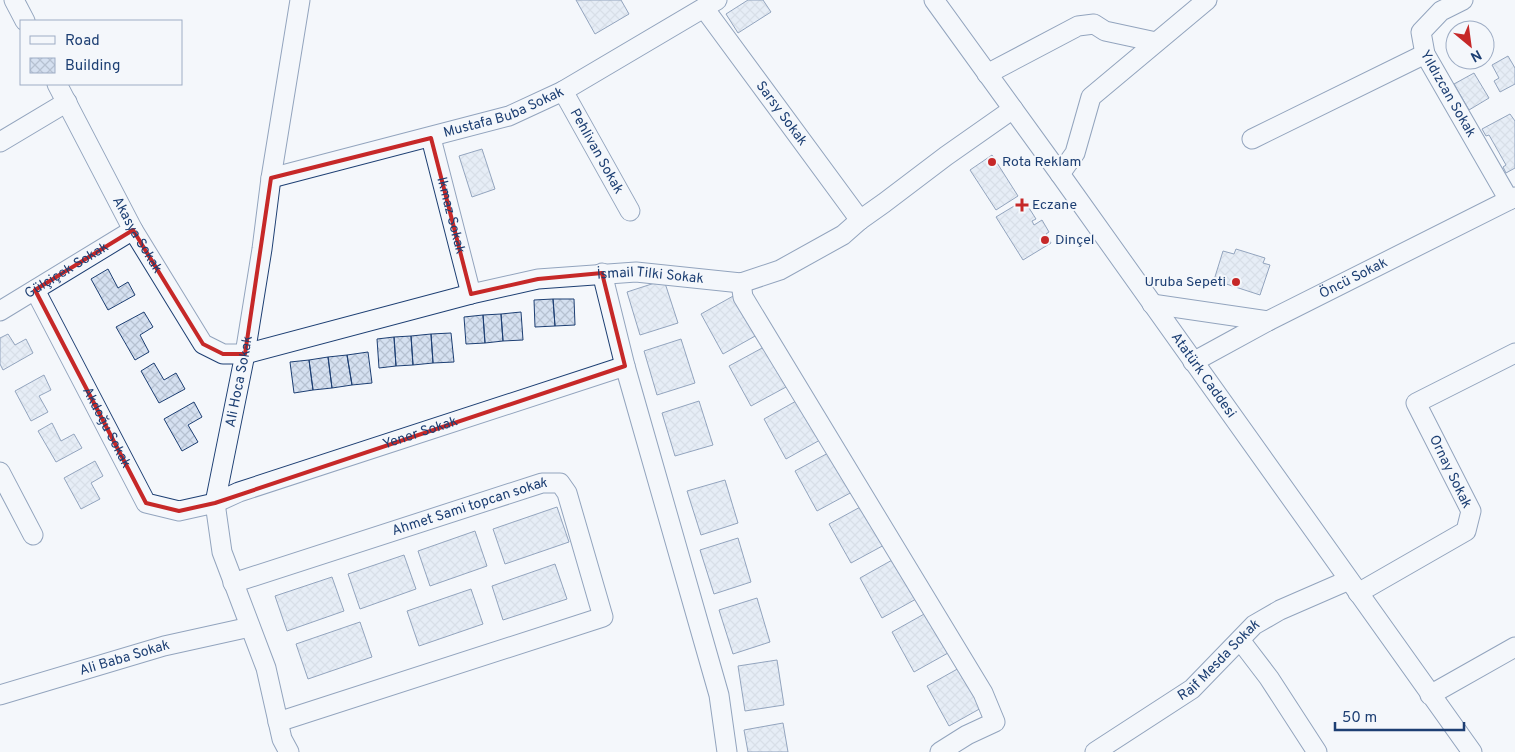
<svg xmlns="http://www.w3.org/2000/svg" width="1515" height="752" font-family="Overpass,sans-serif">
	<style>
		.building { fill: url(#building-cross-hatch); stroke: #1d3f73 }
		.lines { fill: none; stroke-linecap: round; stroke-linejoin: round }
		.minor-casing { stroke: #1d3f73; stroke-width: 21 }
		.minor { stroke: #f4f7fb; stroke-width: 19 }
		.marked { fill: none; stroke: #c62828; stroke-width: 4; stroke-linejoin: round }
		.poi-dot { fill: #c62828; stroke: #f4f7fb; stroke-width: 2 }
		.labels { text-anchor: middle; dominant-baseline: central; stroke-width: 4; stroke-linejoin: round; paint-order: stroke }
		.street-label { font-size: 14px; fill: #1d3f73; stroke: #f4f7fb }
		.poi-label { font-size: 14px; fill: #1d3f73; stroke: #f4f7fb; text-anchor: start }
	</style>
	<defs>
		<pattern id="building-cross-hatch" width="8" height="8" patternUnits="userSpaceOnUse" patternTransform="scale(1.25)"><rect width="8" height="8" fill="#d5e0f0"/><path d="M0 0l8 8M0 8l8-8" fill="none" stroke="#b6c1d1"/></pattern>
	</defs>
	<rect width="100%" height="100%" fill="#f4f7fb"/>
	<!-- building -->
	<path class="building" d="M576,0H621L629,14L595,34Z
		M748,0H763L771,12L738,33L726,14Z
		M1508,56L1515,68V84L1500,92L1494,81L1499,78L1492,65Z
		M1474,73L1489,98L1469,110L1454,84Z
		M1510,114L1515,121V168L1506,173L1503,167L1506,165L1489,135L1486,136L1482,129Z
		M482,149L495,189L472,197L459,156Z
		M992,155L1018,196L996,210L970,170Z
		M1024,200L1036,219L1032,221L1034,225L1042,220L1049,232L1046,234L1051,243L1023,260L996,217Z
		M1236,249L1265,258L1263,263L1270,265L1260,295L1214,280L1223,251L1234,254Z
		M108,269L118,288L128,282L135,295L108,310L91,279Z
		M664,280L678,323L640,335L627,292Z
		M735,295L757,335L723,354L701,314Z
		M553,299L555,326L535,327L534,300Z
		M553,299H574L575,325L555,326Z
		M144,312L153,327L140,335L149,352L135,360L116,327Z
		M521,312L523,340L503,341L501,314Z
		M501,314L503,341L485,343L483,315Z
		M483,315L485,343L466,344L464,317Z
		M451,333L454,362L433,363L431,334Z
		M8,334L15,345L26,339L33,353L3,370L0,364V338Z
		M431,334L433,363L413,365L411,336Z
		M411,336L413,365L396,366L394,337Z
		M394,337L396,366L379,368L377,339Z
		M681,339L695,383L657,395L644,351Z
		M764,347L786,387L751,406L729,366Z
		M368,352L372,383L352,385L347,355Z
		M347,355L352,385L332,388L328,357Z
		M328,357L332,388L313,390L309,360Z
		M309,360L313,390L294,393L290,362Z
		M154,363L164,380L176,373L185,389L159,403L141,371Z
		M44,375L51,390L39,396L48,412L31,421L15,391Z
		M798,400L820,440L786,459L764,419Z
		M699,401L713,445L675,456L662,413Z
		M194,402L202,417L188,425L198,442L182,451L164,419Z
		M52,423L61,441L74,434L82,448L56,462L38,431Z
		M830,452L852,492L817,511L795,471Z
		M95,461L103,476L91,483L100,499L81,509L64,478Z
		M725,480L738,523L701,535L687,491Z
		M864,505L886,544L851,563L829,524Z
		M557,507L569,542L505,564L493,529Z
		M475,531L487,566L430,586L418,551Z
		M738,538L751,582L714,594L700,550Z
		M404,555L416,589L360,609L348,574Z
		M894,559L916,599L882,618L860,578Z
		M555,564L567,599L503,620L492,586Z
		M332,577L344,611L287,631L275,596Z
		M471,589L483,624L419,646L407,611Z
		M757,598L770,642L733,654L719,610Z
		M926,613L948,653L914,672L892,632Z
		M360,622L372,657L308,679L296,644Z
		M777,660L784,705L745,711L738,666Z
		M961,667L983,707L949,726L927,686Z
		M783,723L788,752H748L744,730Z"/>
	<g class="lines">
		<defs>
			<g id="minor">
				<path d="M14,0L25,21"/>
				<path id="s1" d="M934,0L1060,174L1472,752"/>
				<path id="s2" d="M1463,0L1441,11L1421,32L1425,54L1509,200"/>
				<path id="s3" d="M704,8L860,220"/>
				<path d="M987,74L1078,26L1094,24L1105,31L1156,42"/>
				<path id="s4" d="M57,84L133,230L203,344L223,354H245L471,294L538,279L636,272L741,283L780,270L843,235L860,220L884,203L946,156L1013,109"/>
				<path id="s5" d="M563,91L630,211"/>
				<path id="s6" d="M431,138L471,294"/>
				<path d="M1252,139L1425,54"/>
				<path d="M0,142L67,102"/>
				<path d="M1060,174L1075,153L1091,97L1207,0"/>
				<path id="s7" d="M271,178L509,116L563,91L717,0"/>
				<path d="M602,273L625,366L719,695L727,752"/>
				<path d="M741,283L743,297L983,693L995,722L967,735L940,752"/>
				<path id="s8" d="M35,290L146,503L179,511L215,503L239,492L625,366"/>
				<path d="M1152,304L1268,321"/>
				<path id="s9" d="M0,311L133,230"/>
				<path id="s10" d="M1193,362L1268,321L1515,197"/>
				<path d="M0,472L33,535"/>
				<path id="s11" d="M233,583L542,483H560L567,493L603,617L278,722"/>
				<path d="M1358,593L1466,531L1471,511L1416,403L1515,353"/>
				<path d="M1240,640L1269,678L1317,752"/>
				<path id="s12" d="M0,695L164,646L250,627"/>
				<path d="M1430,695L1515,647"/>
				<path id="s13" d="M289,752L282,739L266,668L222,552L215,503L245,354L262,249L271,178L300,0"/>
				<path id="s14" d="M1095,752L1192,689L1254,625L1280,610L1349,580"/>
			</g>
		</defs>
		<!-- minor casing -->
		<use href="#minor" class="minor-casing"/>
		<!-- minor -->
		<use href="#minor" class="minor"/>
	</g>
	<!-- marked area -->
	<path d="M0 0H1515V752H0ZM431,138L471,294L538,279L602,273L625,366L215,503L179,511L146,503L35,290L133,230L203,344L223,354H245L271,178Z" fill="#f4f7fb" fill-opacity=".55" fill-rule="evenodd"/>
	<path class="marked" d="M431,138L471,294L538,279L602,273L625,366L215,503L179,511L146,503L35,290L133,230L203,344L223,354H245L271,178Z"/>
	<!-- markers -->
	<g class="poi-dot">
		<circle cx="992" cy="162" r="5"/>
		<path d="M1019.5 197.5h5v5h5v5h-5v5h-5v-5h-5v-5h5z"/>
		<circle cx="1045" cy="240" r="5"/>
		<circle cx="1236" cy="282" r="5"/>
	</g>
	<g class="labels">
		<!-- street labels -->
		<g class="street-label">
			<text stroke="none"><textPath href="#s2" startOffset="122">Yıldızcan Sokak</textPath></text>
			<text stroke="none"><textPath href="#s7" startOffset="242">Mustafa Buba Sokak</textPath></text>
			<text stroke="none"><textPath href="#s3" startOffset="131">Sarsy Sokak</textPath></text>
			<text stroke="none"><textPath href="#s5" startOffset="69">Pehlivan Sokak</textPath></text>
			<text stroke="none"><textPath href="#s6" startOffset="80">Ikmaz Sokak</textPath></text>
			<text stroke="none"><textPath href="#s4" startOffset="171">Akasya Sokak</textPath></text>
			<text stroke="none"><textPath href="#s9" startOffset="78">Gülçiçek Sokak</textPath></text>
			<text stroke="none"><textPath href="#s4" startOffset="758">İsmail Tilki Sokak</textPath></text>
			<text stroke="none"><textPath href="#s10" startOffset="181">Öncü Sokak</textPath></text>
			<text stroke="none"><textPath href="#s1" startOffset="462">Atatürk Caddesi</textPath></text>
			<text stroke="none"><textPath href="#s13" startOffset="385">Ali Hoca Sokak</textPath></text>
			<text stroke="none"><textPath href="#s8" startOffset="155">Akdoğu Sokak</textPath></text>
			<text stroke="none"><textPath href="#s8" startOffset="528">Yener Sokak</textPath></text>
			<text transform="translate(1450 472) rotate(64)">Ornay Sokak</text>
			<text stroke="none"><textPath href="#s11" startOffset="249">Ahmet Sami topcan sokak</textPath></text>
			<text stroke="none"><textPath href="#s12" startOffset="130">Ali Baba Sokak</textPath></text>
			<text stroke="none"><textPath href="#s14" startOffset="155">Raif Mesda Sokak</textPath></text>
		</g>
		<!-- poi labels -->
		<g class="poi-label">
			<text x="1002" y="162">Rota Reklam</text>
			<text x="1032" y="205">Eczane</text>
			<text x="1055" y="240">Dinçel</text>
			<text x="1226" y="282" text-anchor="end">Uruba Sepeti</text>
		</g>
	</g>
	<!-- legend -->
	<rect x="20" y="20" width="162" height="65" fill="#f4f7fb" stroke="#9eadc5"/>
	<rect x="30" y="36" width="25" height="8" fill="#f4f7fb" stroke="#9eadc5"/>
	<text x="65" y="45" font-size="15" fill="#1d3f73">Road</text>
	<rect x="30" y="58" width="25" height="15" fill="url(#building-cross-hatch)" stroke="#9eadc5"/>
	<text x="65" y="70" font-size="15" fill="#1d3f73">Building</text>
	<!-- north arrow -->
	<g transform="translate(1470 45) rotate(151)"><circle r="24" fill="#f4f7fb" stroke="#9eadc5"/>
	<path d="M0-4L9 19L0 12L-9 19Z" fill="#c62828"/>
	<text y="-8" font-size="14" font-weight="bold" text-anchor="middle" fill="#1d3f73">N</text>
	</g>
	<!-- scale -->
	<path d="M1335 722v8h129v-8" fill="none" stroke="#1d3f73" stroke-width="2.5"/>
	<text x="1342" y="722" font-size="15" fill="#1d3f73" stroke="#f4f7fb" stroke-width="4" paint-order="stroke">50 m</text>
</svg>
